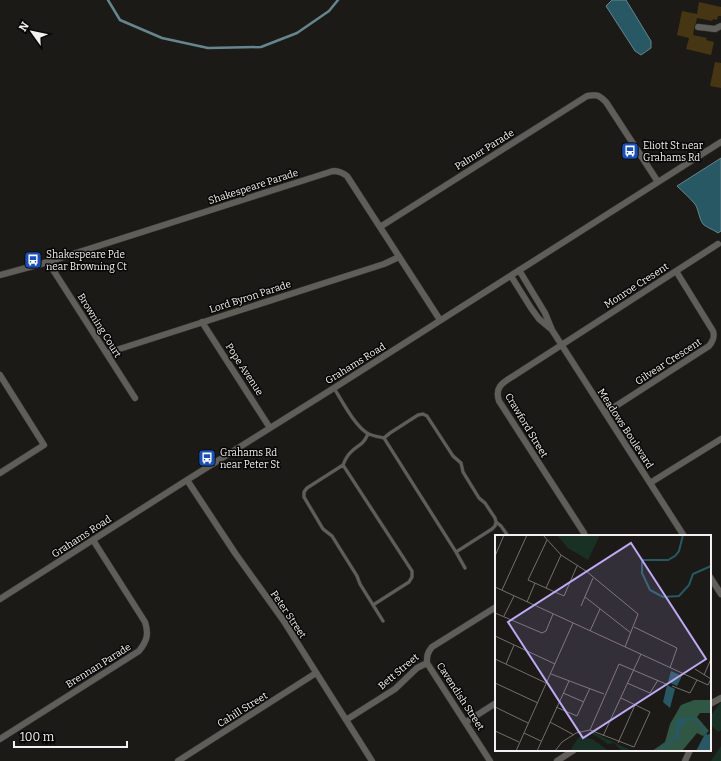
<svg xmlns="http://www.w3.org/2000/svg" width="721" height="761" font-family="Bitter,serif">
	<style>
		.green { fill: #193125 }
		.water { fill: #285864; stroke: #65868e }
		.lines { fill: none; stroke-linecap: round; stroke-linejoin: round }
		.stream { stroke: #65868e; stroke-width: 2.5 }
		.building { fill: #463613 }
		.lane-casing { stroke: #363533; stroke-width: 4 }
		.street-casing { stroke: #363533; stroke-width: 7 }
		.lane { stroke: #605e59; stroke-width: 3 }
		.street { stroke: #605e59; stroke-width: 6 }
		.labels { text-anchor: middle; stroke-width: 3; stroke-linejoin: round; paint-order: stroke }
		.poi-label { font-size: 10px; fill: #f3f1ef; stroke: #060605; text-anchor: start }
		.street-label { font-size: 10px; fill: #f3f1ef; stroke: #060605 }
		.inset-river { fill: none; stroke: #285864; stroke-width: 2 }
		.inset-road { fill: none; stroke: #72706d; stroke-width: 1 }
		.view { fill: #bea9f5; fill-opacity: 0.15; stroke: #bea9f5; stroke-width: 2 }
		.inset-edge { fill: none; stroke: #f3f1ef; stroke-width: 2 }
	</style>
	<rect width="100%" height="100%" fill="#1c1a17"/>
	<path class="green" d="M720,703H721V730L718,732L710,724V717Z
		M721,746V761H711Z"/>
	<path class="water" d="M612,0H626L651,41V48L641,55L635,51L606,6Z
		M721,158V231L718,233C714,230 708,228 704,225C699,220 699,210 695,204C690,198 683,192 677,186Z"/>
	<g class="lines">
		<path class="stream" d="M108,0L120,20L162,38L208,48L261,47L297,33L329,11L338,0"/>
	</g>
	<path class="building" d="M699,2L721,7V16H718L717,20L713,19L712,21L697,18L696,23L694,26V29L693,35L707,38L706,40L714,42L711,55L686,49L689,38L677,35L682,11L697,14Z
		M715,62L721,63V88L710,86Z"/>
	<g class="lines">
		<defs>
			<path id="lane" d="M334,388C342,401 356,428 369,434C373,436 380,437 384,438L390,433L418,415L423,414L427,416L453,456L461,463L463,472L479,498L485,503L495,518L496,522L495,526L492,529L456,552L384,438
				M368,434C362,447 358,444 350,453C347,456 345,460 343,465L412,571V577L409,582L373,605
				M343,465L307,488L304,492V497L323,529L332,536L357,576L360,584L383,621
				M496,522L501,526L508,536
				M456,552L465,568"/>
			<path id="street" d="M698,27L715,29L721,26
				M380,227L587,96C597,94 599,95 606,102L658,182
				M48,262L135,398
				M519,270L545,313L552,330L684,536
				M0,275L48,262L333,171C339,171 342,172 347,176L440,320
				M511,276L531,308L539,319L551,329
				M202,322L270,428
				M107,353L384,264L399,257
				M0,375L44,445L0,473
				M605,413L709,346C713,341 715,337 713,331L676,271
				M187,480L235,553L283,620L372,761
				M650,483L721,439
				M585,536L584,533L499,401C494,386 504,382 515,375L718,244
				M710,577L721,594
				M0,599L187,480L334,388L721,142
				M427,663L490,761
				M710,704L721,698
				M346,720L395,689L417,668L427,663C427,656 427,653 432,647L496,607
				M466,722L496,703
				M0,739L139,651C147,641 149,634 145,622L93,540
				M178,761L316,673
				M557,761L574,750
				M685,761L690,750"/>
		</defs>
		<use href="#lane" class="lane-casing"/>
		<use href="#street" class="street-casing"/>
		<use href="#lane" class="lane"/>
		<use href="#street" class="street"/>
	</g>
	<defs>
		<symbol id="bus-square" viewBox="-11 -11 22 22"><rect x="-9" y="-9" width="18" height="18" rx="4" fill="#1a4fb4" stroke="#060605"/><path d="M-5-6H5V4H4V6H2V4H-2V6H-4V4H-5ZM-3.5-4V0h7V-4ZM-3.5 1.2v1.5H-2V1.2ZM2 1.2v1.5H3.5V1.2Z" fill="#fff"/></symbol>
	</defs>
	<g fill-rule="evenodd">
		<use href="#bus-square" x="620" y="141" width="20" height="20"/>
		<use href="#bus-square" x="23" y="250" width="20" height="20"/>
		<use href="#bus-square" x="197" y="448" width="20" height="20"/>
	</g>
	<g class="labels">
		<g class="poi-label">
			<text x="643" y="149">Eliott St near<tspan x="643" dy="12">Grahams Rd</tspan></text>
			<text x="46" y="258">Shakespeare Pde<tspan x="46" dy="12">near Browning Ct</tspan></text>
			<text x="220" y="456">Grahams Rd<tspan x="220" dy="12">near Peter St</tspan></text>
		</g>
		<g class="street-label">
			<text transform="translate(484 149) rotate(-32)" y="4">Palmer Parade</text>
			<text transform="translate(253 186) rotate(-18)" y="4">Shakespeare Parade</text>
			<text transform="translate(636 285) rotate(-33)" y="4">Monroe Cresent</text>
			<text transform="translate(250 296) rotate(-18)" y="4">Lord Byron Parade</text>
			<text transform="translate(100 325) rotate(58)" y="4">Browning Court</text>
			<text transform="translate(668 361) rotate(-33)" y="4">Gilvear Crescent</text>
			<text transform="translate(355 363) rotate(-32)" y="4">Grahams Road</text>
			<text transform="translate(245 369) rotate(57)" y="4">Pope Avenue</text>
			<text transform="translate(527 425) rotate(59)" y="4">Crawford Street</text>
			<text transform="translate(626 428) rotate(57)" y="4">Meadows Boulevard</text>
			<text transform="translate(81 536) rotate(-33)" y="4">Grahams Road</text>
			<text transform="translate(289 614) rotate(56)" y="4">Peter Street</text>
			<text transform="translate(98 665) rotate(-32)" y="4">Brennan Parade</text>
			<text transform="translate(398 671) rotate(-40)" y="4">Bett Street</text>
			<text transform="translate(461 696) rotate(57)" y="4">Cavendish Street</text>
			<text transform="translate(242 709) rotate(-32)" y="4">Cahill Street</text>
		</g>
	</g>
	<g transform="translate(495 535)">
		<rect width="216" height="216" fill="#1c1a17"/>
		<path d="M105,0L93,25L73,13L62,0ZM93,197H98L137,216H127L119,208L113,209L98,199L93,200ZM87,201L97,204L114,216H75L83,203Z" fill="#193125"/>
		<path d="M199,165H216V178H205L202,182L214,196L208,201L202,198L187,216H157L170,207L175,189L186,170Z" fill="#305744"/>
		<path d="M176,136L187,141L182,151L173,147ZM172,150L180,154L175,173L168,167ZM185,181L192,185L188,192L184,191L183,199H187L181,206L180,188ZM211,197L212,200L216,198V216H201Z" fill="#285864"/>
		<path class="inset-river" d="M188,0L184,16L180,21L173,25H147V38L155,55L168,62L184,61L194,50L198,39L216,31M191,184L202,185L211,198M165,216L181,201"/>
		<path class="inset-road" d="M48,0L66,20L91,36L143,79L130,112M52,5L33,45L69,61L82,31M0,21L9,0M0,52L213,150L216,144L200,134M51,53L66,20M7,55L32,0M90,62L136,98M32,67L40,48M86,71L98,43M0,78L47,98L51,96L58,79M9,81L19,61M139,92L182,113L175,133M95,96L105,74M0,101L60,129M0,124L51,148M11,129L19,110M56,139L109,159M209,140L216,124M0,148L43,168M132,148L155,158L163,145M177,151L195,158L202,145M68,158L89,167M0,172L33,188M61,172L82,181L95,153M55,187L79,200M95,195L124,129L171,149M0,196L24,207M29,198L46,206M108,201L146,119M123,208L140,170M21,216L78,88M42,216L74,146M60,216L67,207L81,198L95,195L139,212L155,177L126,163"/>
		<path class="view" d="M136,8L211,124L88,203L13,87Z"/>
		<rect width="216" height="216" class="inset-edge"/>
	</g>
	<g transform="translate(32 32) rotate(303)" stroke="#060605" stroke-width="3" paint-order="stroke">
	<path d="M0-3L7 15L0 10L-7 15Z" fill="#f3f1ef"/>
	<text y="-6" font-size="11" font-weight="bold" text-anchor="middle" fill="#f3f1ef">N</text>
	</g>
	<path d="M14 741v6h113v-6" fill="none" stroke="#f3f1ef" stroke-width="2"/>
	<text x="20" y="741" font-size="12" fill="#f3f1ef" stroke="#060605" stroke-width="3" paint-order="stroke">100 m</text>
</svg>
